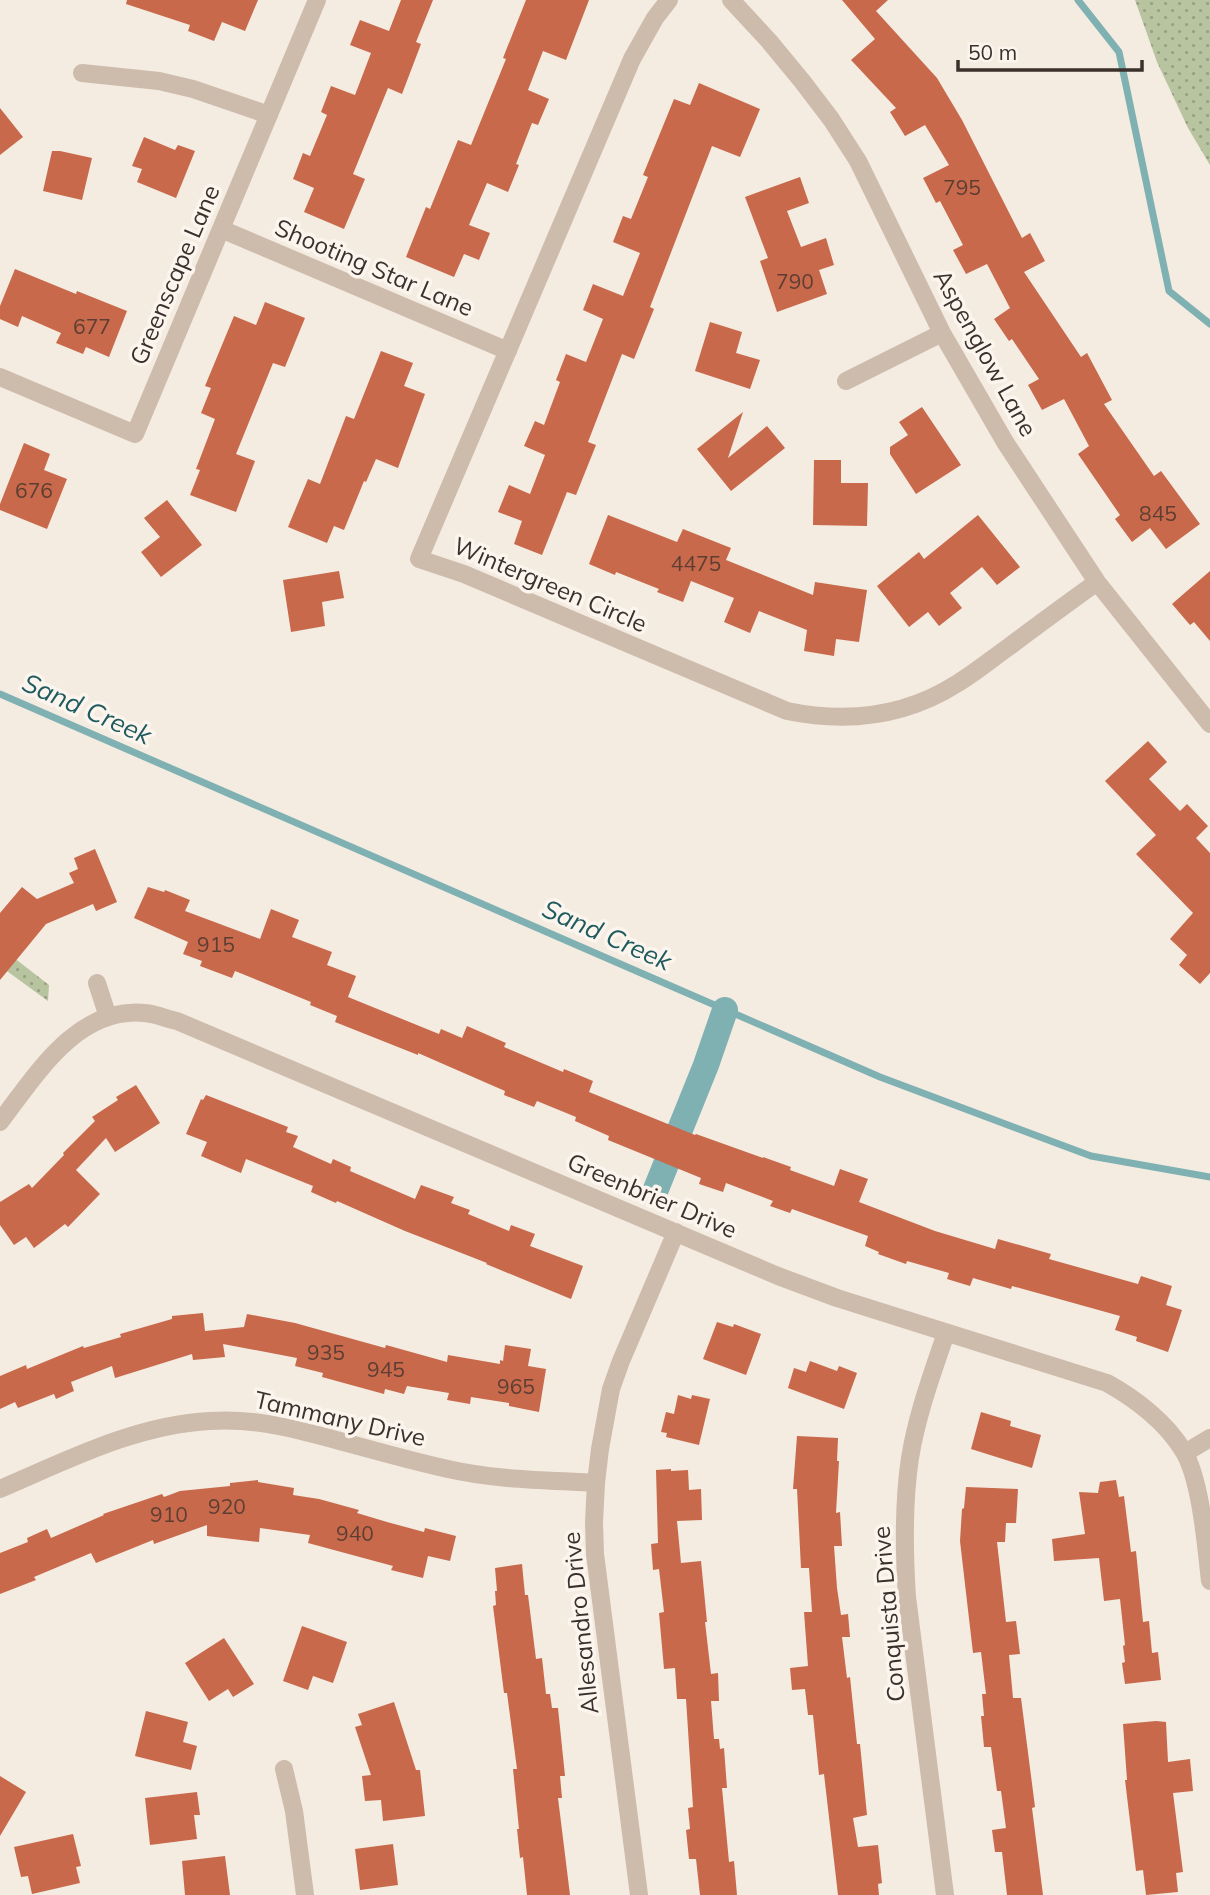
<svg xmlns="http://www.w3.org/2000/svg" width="1210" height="1895" font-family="Mulish,sans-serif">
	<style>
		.park { fill: url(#park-dots) }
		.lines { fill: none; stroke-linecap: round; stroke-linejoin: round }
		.stream { stroke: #7fb0b2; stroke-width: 7 }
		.canal { stroke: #7fb0b2; stroke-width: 26 }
		.building { fill: #c8694b }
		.street { stroke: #cdbbac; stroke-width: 18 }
		.labels { text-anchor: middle; stroke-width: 7; stroke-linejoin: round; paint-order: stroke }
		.number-label { font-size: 21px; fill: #5e3e33 }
		.street-label { font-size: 24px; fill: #3b302b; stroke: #fbf5ee }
		.water-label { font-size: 26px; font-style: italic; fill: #1f5a5e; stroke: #fbf5ee }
	</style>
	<defs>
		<pattern id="park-dots" width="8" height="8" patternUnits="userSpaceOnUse" patternTransform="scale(1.75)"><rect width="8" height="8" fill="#b8c4a0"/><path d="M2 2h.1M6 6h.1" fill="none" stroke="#97a083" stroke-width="1.8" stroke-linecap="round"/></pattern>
	</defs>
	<rect width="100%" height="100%" fill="#f4ebe1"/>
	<path class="park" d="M1135,0H1210V165L1188,128L1157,62Z
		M0,947L49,985L48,1001L0,966Z"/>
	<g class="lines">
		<path class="stream" d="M1078,0L1119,52L1169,291L1210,324
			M0,694L880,1077L1091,1156L1210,1177"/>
		<path class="canal" d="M654,1194L706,1065L725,1010"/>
	</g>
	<path class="building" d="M127,0H258L245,31L222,22L214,41L188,31L190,25L126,4Z
		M401,0H433L416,42L421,44L402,94L388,88L353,174L365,179L344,229L304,212L314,188L293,179L303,153L310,156L327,115L321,112L331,86L355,95L371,53L350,45L360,20L389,31Z
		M526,0H589L566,60L543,51L528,90L549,99L538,125L532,123L516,164L519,165L508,192L487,183L469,225L490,233L479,260L464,254L454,277L406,257L426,207L430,209L458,140L471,145L506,59L503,58Z
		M842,0H888L876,11L937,78L962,120L1022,238L1030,233L1045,261L1024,272L1081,357L1087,353L1112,400L1104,404L1154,476L1161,471L1200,524L1166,549L1150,528L1132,542L1115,519L1120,515L1078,454L1089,446L1064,399L1042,410L1028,385L1039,379L1012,339L1009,341L994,319L1010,308L987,264L966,274L953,250L963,245L940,201L936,203L923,178L949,165L925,125L905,136L890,112L896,108L851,60L875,39Z
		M699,83L760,109L740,157L712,146L650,307L654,309L634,359L622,354L588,442L596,445L576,495L567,492L542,555L514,544L522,521L498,512L509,485L530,494L545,455L524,446L535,421L544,425L560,382L556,380L566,354L586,362L603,319L583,310L593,284L623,296L640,253L613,242L623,216L631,219L648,177L643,175L674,99L690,105Z
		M0,108L23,137L0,155Z
		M144,137L175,150L178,145L195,151L176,198L137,182L142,169L132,166Z
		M52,151H60L92,158L82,200L43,191Z
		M800,177L809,203L787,211L801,247L826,238L834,265L819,270L827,294L777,312L760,261L768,258L745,197Z
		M15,269L76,294L77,291L127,311L109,357L86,347L83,354L56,343L61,333L22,316L18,327L0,319V306Z
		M265,302L305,318L285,367L273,363L236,454L255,461L236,512L190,495L200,470L196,469L215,419L201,413L211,388L205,386L234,316L256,325Z
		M710,322L742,332L736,353L760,360L750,389L695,371Z
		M381,351L413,363L404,386L425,394L398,468L376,459L366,482L364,481L344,530L334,526L327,543L288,527L308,479L320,484L346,416L354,419Z
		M922,407L961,465L916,494L890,454V447L908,435L899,422Z
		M743,412L728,458L767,426L785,448L731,491L697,449Z
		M24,443L50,454L44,470L67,479L47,529L0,510V504Z
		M814,460H841V483H868L867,526L813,525Z
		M167,500L202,545L161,577L141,552L160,537L144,518Z
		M608,515L677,542L683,529L731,548L726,560L813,595L815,582L867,590L859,642L836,639L834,656L804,651L807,630L759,611L750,633L724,622L734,598L691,581L683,602L657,592L659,589L616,572L615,575L589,564Z
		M978,515L1020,567L997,585L982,567L950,593L962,608L939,626L928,612L909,627L877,586L919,552L924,559Z
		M339,571L344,598L322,602L325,626L291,632L283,580Z
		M1210,571V641L1194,622L1190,625L1172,604Z
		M1148,741L1167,762L1149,779L1180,811L1187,804L1208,826L1196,838L1210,853V973L1200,984L1179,965L1187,955L1170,939L1193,913L1136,854L1156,835L1105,781Z
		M95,849L117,902L96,911L93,904L46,924L0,980V913L22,887L37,899L74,883L69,873L78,869L74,858Z
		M148,887L164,892L165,890L190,900L185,911L260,939L271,909L299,920L292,937L332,952L327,965L356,976L348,997L439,1034L441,1029L462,1038L467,1026L506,1043L504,1047L563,1072L564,1069L593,1081L589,1092L695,1135L696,1134L763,1158V1157L791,1167L790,1170L834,1186L840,1169L868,1179L859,1202L935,1231L995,1249L998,1239L1051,1254L1049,1259L1138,1284L1141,1276L1172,1286L1166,1305L1182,1310L1168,1352L1136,1341L1137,1337L1115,1330L1120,1316L1012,1286L1011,1289L973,1278L970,1286L947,1279L949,1273L907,1261L906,1264L878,1254L879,1252L865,1246L868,1236L792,1209L790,1213L770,1206L773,1201L726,1183L723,1192L699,1184L701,1178L608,1140L609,1136L575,1121L576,1117L537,1101L534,1107L504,1095L505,1091L418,1053V1055L335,1022L337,1016L310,1005L311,1002L235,971L232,978L200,966L202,961L183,954L188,942L134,918Z
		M136,1085L160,1123L115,1152L106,1138L76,1170L100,1194L68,1227L65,1224L34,1248L26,1237L14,1245L0,1225V1202L29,1184L32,1188L64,1155L63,1153L95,1121L92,1117L118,1100L116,1097Z
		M206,1095L288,1127L286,1132L298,1136L293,1147L331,1164L333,1159L351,1167L350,1171L415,1199L421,1185L454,1197L451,1203L470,1210L468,1214L509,1231L511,1225L535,1234L530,1246L583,1266L571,1299L486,1264L487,1263L405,1231L337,1201L336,1203L311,1192L313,1186L246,1159L241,1173L201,1156L207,1142L186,1134L201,1099L203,1100Z
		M203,1313L205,1331L244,1327L247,1314L295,1323L385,1348L386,1345L447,1362L448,1355L500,1364V1360L503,1361L505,1345L531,1349L528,1366L546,1369L539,1412L509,1406V1403L471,1397L470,1404L447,1400L449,1393L407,1386L404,1394L385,1389L384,1394L322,1377L323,1373L295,1366L297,1358L223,1344L225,1357L193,1360L192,1354L115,1378L112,1366L71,1382L74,1391L56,1399L54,1394L18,1408L15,1402L0,1409V1376L26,1365L27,1369L83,1346L84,1348L121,1337L120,1334L172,1319V1316Z
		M717,1322L733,1327L734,1324L761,1334L746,1375L703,1359Z
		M810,1361L837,1371L839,1366L857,1373L844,1409L788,1388L794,1368L806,1372Z
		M678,1395L691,1399L692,1395L710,1399L699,1445L666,1437L667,1433L661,1432L666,1412L674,1414Z
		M981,1412L1011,1421L1010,1426L1041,1435L1032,1468L971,1449Z
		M797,1436L838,1438L837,1461H839L836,1513L840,1512L842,1546H834L837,1588L841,1615L848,1614L850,1637H842L847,1678L850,1677L857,1744H860L867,1815L853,1818L858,1847L878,1845L882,1883L878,1884L879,1895H838L824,1774L819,1775L813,1715H808L805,1689L792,1690L790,1668L808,1666L804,1612H812L809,1568H801L797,1489H793Z
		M671,1469V1471L688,1470L689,1490L701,1489L702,1520L677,1521L681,1563L701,1561L707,1622H705L711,1674L718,1673L719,1701H711L714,1739H719L720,1749L724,1748L727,1788H722L729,1862L734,1861L737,1895H700L696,1859H689L686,1830L690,1829L688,1808L693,1807L686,1699H677L675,1668L664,1669L659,1613L664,1612L659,1569L653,1570L651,1544L658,1543L656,1470Z
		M258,1480V1482L294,1488L293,1495L319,1499L359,1510L357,1513L387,1522L424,1532L425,1528L456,1536L450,1561L428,1556L423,1578L391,1570L393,1566L308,1543L310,1535L260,1528L259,1542L207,1536V1525L154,1544L153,1540L96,1563L91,1553L34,1577L36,1580L0,1594V1553L28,1542L27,1538L47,1529L51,1538L104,1515L103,1514L162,1494L164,1497L180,1491L230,1486V1483Z
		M1116,1480L1119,1497L1124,1496L1131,1552L1136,1551L1143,1622L1149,1621L1152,1653L1158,1652L1161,1680L1125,1684L1122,1663L1125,1662L1123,1646L1125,1645L1120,1599L1104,1601L1099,1558L1054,1561L1052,1539L1085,1534L1079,1492L1098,1493L1100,1482Z
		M966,1487L1018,1489L1016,1523H1006L1005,1542H997L1006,1622L1016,1621L1020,1654L1009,1655L1013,1698H1021L1035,1807L1032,1808L1043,1895H1007L1002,1852H995L992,1830L1006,1828L1001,1791H997L991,1747H984L981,1716H984L982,1694H986L981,1652L973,1653L960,1541L962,1509L964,1508Z
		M522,1564L525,1595H528L536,1659L542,1658L546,1694H550L552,1708H558L565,1776H560L562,1798H558L570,1895H527L523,1857L520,1858L517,1829H519L513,1769H517L507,1693H504L493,1606L496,1605L495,1591H497L495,1568Z
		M302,1626L347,1642L333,1683L313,1676L308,1690L283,1681Z
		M224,1638L254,1684L233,1697L228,1689L209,1701L185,1663Z
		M394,1702L416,1770H420L425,1816L383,1821L381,1800L365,1801L362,1776L371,1775L355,1727L362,1725L358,1714Z
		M146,1711L188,1722L183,1742L197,1746L191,1770L135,1756Z
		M1156,1721L1166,1722L1168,1762L1190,1759L1193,1791L1173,1793L1183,1872L1176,1873L1178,1892L1146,1895L1143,1870L1136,1871L1125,1780H1127L1123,1724Z
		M0,1776L26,1792L0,1836Z
		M197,1792L200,1815H194L197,1839L150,1845L145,1798Z
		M73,1834L81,1866L76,1867L80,1883L32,1894L28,1876L21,1877L14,1847Z
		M393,1844L398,1885L360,1890L355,1849Z
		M225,1856L230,1895H185L182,1861Z"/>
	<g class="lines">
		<path class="street" d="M669,0L655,18L632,59L419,559L464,574L787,711C846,723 905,717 958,683C976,672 993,658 1010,646C1039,624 1068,603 1097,582
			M731,0L769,41L802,81L831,119L858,161L942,333L1005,442L1097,582L1210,724
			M82,73L159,81L193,89L269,115
			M221,229L508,351
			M0,377L135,434L317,0
			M846,381L942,333
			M97,983L108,1017
			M0,1122C36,1075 77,1006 145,1013C156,1014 167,1019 177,1021L778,1276L837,1298L1107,1383C1136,1399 1167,1423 1184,1452C1201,1481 1206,1546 1210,1581
			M1185,1453L1210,1438
			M0,1489C68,1460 135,1425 210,1421C250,1418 287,1427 325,1437C366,1448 407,1460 448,1469C496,1480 547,1480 596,1483
			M284,1769L294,1811L305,1895
			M639,1895L595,1554L594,1522L596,1483L600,1449L611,1389L621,1361L676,1232
			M945,1895L907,1597C904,1551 903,1504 910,1458C917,1415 932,1374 946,1333"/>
	</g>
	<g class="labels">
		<g class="number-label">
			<text x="962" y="195">795</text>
			<text x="795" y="289">790</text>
			<text x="92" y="334">677</text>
			<text x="34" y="498">676</text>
			<text x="1158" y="521">845</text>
			<text x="696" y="571">4475</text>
			<text x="216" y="952">915</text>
			<text x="326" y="1360">935</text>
			<text x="386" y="1377">945</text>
			<text x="516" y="1394">965</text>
			<text x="227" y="1514">920</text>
			<text x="169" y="1522">910</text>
			<text x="355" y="1541">940</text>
		</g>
		<g class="street-label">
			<text transform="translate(374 268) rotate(23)" y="8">Shooting Star Lane</text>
			<text transform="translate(175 275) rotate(-67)" y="8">Greenscape Lane</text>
			<text transform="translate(985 353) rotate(61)" y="8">Aspenglow Lane</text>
			<text transform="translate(550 585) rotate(23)" y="8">Wintergreen Circle</text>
			<text transform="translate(652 1196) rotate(23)" y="8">Greenbrier Drive</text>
			<text transform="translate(340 1419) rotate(13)" y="8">Tammany Drive</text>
			<text transform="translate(889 1614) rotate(-95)" y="8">Conquista Drive</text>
			<text transform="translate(581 1623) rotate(-96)" y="8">Allesandro Drive</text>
		</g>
		<g class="water-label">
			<text transform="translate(87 709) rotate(24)" y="9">Sand Creek</text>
			<text transform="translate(607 935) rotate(24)" y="9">Sand Creek</text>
		</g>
	</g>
	<path d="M958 60v10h184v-10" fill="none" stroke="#3b302b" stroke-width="3.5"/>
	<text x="968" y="60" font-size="21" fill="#3b302b" stroke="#fbf5ee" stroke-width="5" paint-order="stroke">50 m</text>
</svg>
